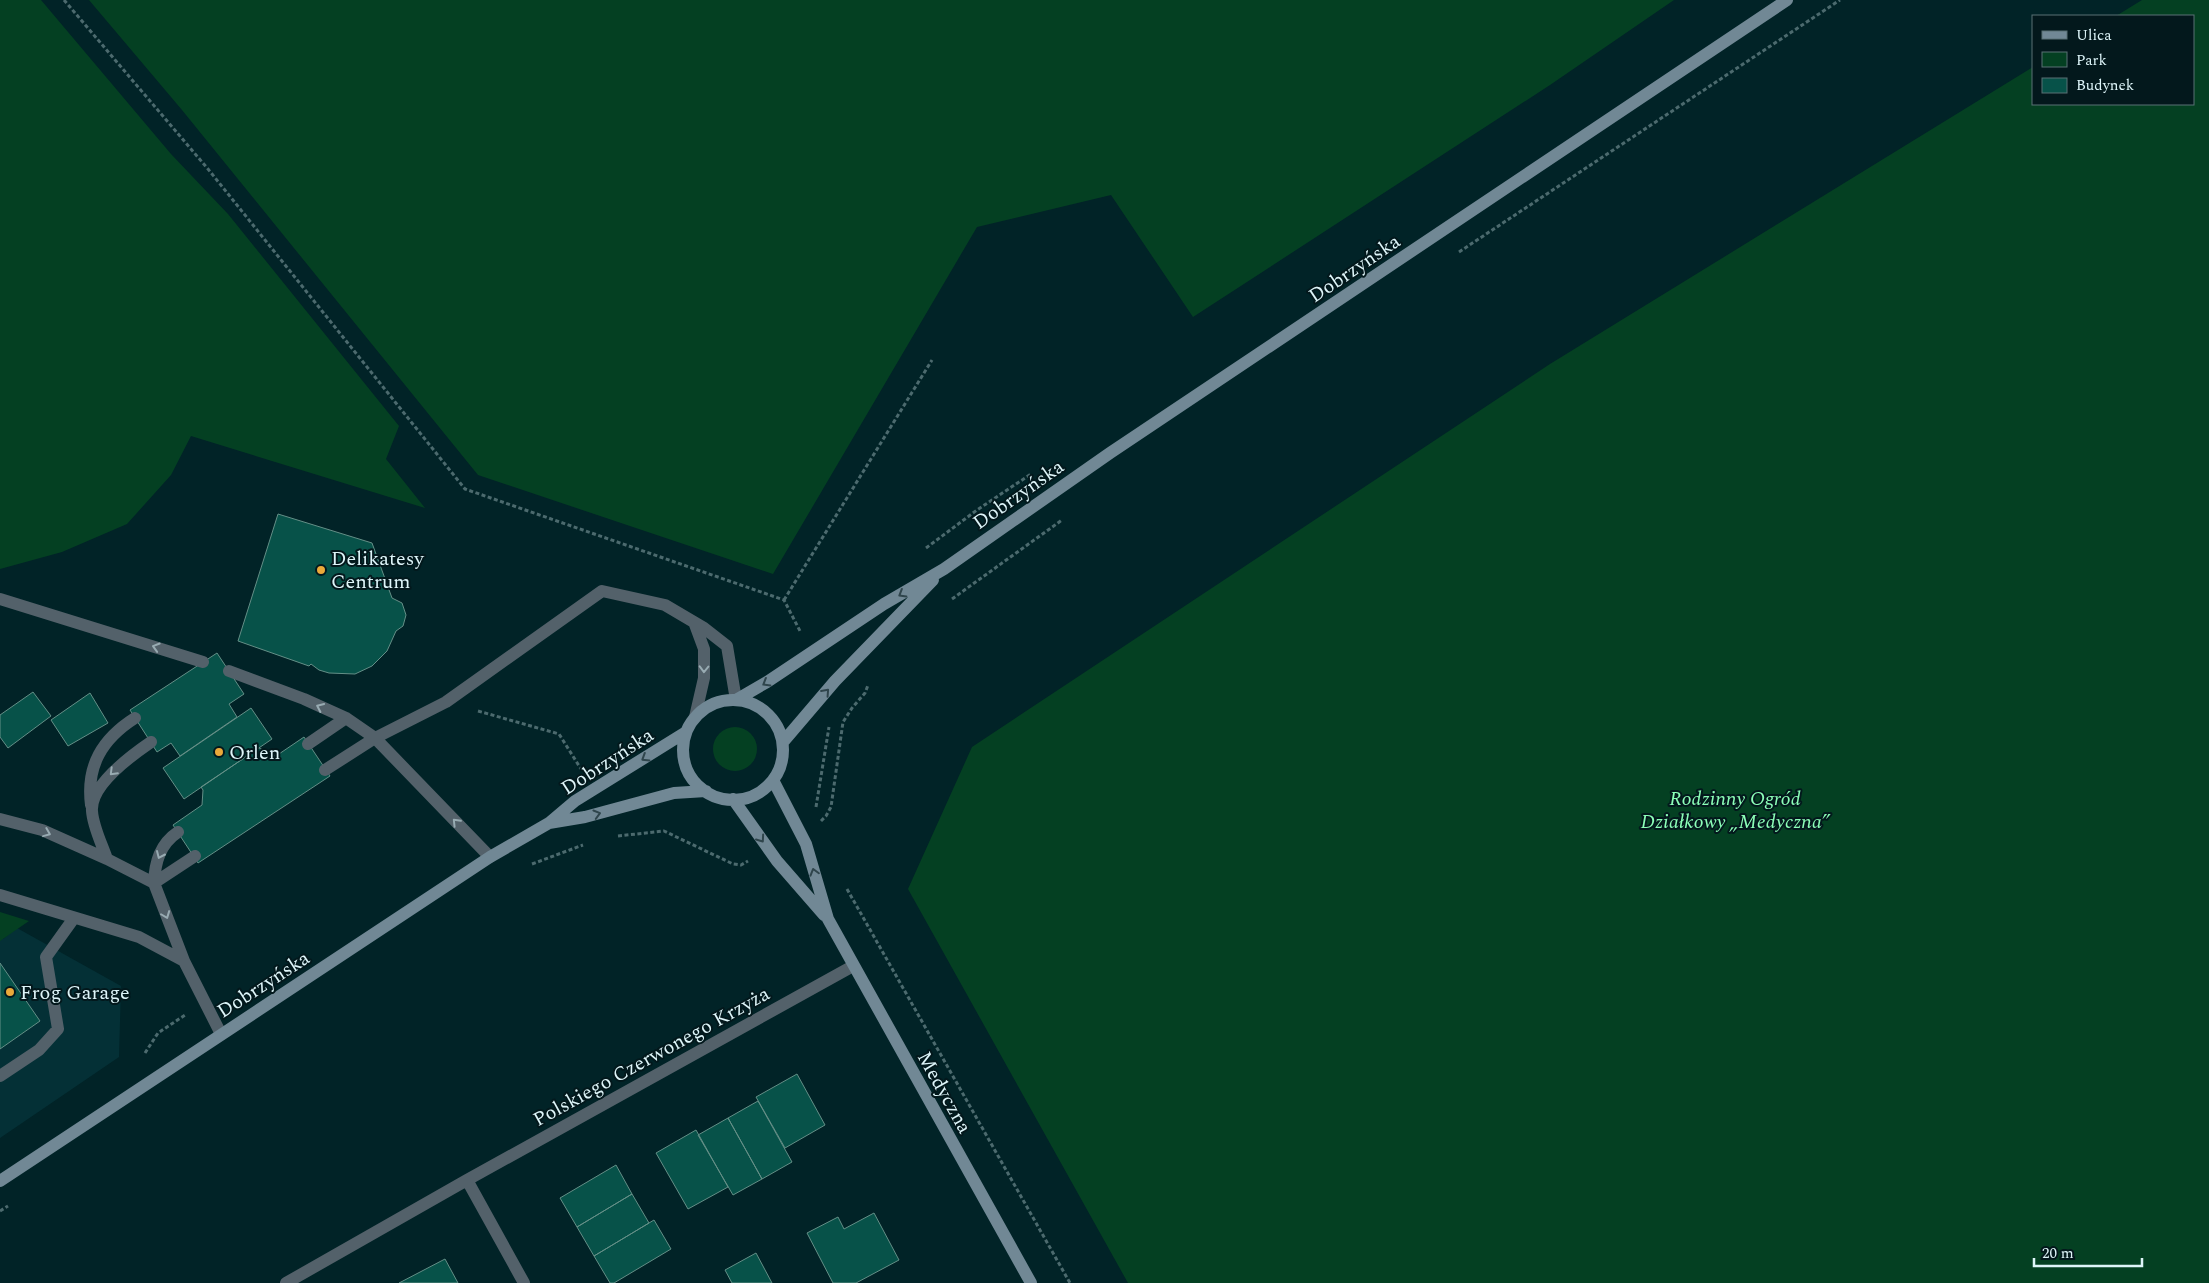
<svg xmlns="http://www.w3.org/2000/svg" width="2209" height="1283" font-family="Spectral,serif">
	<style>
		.built { fill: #043036 }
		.green { fill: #044022 }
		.building { fill: #075249; stroke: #648f87 }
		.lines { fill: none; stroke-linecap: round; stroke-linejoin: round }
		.path { stroke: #4c6a6e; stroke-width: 3; stroke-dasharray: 4 2.5; stroke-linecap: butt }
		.lane { stroke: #53616a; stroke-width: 12 }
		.street { stroke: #53616a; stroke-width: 12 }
		.secondary { stroke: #718895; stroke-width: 12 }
		.oneway { stroke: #2f454c }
		.oneway2 { stroke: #98abb2 }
		.poi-dot { fill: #eba93a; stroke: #03181c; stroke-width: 2 }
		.labels { text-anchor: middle; stroke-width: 4; stroke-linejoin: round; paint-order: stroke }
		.street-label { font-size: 20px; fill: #def5f9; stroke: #03181c }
		.poi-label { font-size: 20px; fill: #def5f9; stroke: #03181c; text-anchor: start }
		.park-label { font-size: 20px; font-style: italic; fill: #8cffb8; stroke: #03181c }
	</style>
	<rect width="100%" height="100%" fill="#012327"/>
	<path class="built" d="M17,928L121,986L119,1057L0,1138V938L3,939Z"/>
	<path class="green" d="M0,0H41L171,154L228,214L399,426L386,459L425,508L191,436L171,475L127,524L62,552L0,569Z
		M89,0H1674L1550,85L1193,317L1111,195L977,227L773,574L478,475L182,110Z
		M2142,0H2209V1283H1128L908,889L972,747L1550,364L2033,67V104H2193V16H2116Z
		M713 749a22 22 0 1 1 44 0a22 22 0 1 1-44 0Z
		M0,912L29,921L0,941Z"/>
	<path class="building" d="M278,514L372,543L392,598L402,603L406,615L403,626L396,631L387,651L372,666L355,674L329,673L319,670L311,664L309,666L238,641Z
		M217,653L244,694L229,704L237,717L180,756L171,743L157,752L130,710Z
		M33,692L51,716L8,748L0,737V715Z
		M90,693L108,723L68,746L51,720Z
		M251,708L272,739L184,799L163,768Z
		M304,737L330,776L198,863L173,825L202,805L203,790L201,787L259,748L276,756Z
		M0,963L40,1021L0,1049Z
		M797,1074L825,1125L785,1148L756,1097Z
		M758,1101L792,1162L762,1179L728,1118Z
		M728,1118L762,1179L733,1195L698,1135Z
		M696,1130L728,1187L688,1209L656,1153Z
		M616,1165L632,1194L577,1227L560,1198Z
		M632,1194L649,1223L594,1256L577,1227Z
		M874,1213L899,1260L856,1283H833L807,1233L838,1217L844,1229Z
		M654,1220L671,1249L614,1283H610L594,1256Z
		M756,1253L772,1283H732L725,1270Z
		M445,1259L458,1283H399Z"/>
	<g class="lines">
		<path class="path" d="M64,0L208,169L465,489L784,600L800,631
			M1459,252L1840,0
			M926,548L977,510L1031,474
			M952,599L1062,520
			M784,600L932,360
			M478,711L559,734L581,769
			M816,807L829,727
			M821,821L826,816L831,807L843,722L852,708L865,693L868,685
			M618,836L664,831L733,864L741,865L748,861
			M532,864L583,845
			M847,889L1070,1283
			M145,1053L158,1033L185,1015
			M0,1211L8,1206"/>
		<path class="lane" d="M0,599L203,662
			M694,622L704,649V678L695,717
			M229,671L304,699L346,718L375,738L490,857
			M308,744L346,718
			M325,770L375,738L446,702L602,591L665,605L704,628L727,646L736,700
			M91,805C86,766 102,739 135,718
			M0,819L42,830L107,859L154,883C155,862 160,844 178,832
			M107,859C102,844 93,827 92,811C90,785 132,755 151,742
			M0,895L139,937L184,961L221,1034
			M184,961L154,883L195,856
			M0,1076L39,1050L58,1029L46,957L74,918"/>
		<path class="street" d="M467,1180L524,1283
			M286,1283L467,1180L853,966"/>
		<path class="secondary" d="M736,700L767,682L884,604L944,569L1110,453L1787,0
			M683 750a50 50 0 1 1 100 0a50 50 0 1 1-100 0Z
			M783,742L835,681L933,580
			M773,780L806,844L828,919L1031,1283
			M733,799L777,861L824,915
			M549,823L585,817L674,793L706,791
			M0,1181L490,857L549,823L575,801L686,732"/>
	</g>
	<defs><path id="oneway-chevron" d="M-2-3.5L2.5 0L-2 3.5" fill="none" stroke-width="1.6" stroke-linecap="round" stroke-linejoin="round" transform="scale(1.25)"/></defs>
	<g class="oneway">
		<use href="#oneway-chevron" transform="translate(902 594) rotate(149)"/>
		<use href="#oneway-chevron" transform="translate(766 683) rotate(149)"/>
		<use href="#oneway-chevron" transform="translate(826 692) rotate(-48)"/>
		<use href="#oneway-chevron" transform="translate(645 758) rotate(148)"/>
		<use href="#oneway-chevron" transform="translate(597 814) rotate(-16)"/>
		<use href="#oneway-chevron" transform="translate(761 839) rotate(55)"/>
		<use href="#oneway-chevron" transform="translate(814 872) rotate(-106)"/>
	</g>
	<g class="oneway2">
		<use href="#oneway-chevron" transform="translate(156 647) rotate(-163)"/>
		<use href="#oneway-chevron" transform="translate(704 669) rotate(91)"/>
		<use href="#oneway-chevron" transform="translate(320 707) rotate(-155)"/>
		<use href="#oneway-chevron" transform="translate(113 772) rotate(135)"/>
		<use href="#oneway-chevron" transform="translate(456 822) rotate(-134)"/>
		<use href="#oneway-chevron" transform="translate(47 833) rotate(22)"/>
		<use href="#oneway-chevron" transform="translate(160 855) rotate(114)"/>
		<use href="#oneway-chevron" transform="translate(166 915) rotate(69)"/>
	</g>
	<g class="poi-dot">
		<circle cx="321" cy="570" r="5"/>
		<circle cx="219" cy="752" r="5"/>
		<circle cx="10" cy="992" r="5"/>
	</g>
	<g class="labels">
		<g class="street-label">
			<text transform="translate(1354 268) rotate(-34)" y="7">Dobrzyńska</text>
			<text transform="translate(1018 494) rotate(-35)" y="7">Dobrzyńska</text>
			<text transform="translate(607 761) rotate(-33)" y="7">Dobrzyńska</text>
			<text transform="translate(263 984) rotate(-33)" y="7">Dobrzyńska</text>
			<text transform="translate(651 1056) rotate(-29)" y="7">Polskiego Czerwonego Krzyża</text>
			<text transform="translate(945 1092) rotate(61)" y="7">Medyczna</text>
		</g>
		<g class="poi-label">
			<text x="331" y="565">Delikatesy<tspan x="331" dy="23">Centrum</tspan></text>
			<text x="229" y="759">Orlen</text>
			<text x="20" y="999">Frog Garage</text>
		</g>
		<g class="park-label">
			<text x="1735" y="805">Rodzinny Ogród<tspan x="1735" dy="23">Działkowy „Medyczna”</tspan></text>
		</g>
	</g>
	<rect x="2032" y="15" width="162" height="90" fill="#03181c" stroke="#5b7074"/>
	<rect x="2042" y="31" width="25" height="8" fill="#718895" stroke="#5b7074"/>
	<text x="2076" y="40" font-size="15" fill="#def5f9">Ulica</text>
	<rect x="2042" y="52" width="25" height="15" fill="#044022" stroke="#5b7074"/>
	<text x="2076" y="65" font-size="15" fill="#def5f9">Park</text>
	<rect x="2042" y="78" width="25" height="15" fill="#075249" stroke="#5b7074"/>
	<text x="2076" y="90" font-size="15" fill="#def5f9">Budynek</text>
	<path d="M2034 1258v8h108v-8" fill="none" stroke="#def5f9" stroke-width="2.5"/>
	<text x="2042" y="1258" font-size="15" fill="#def5f9" stroke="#03181c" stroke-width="4" paint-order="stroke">20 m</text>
</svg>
